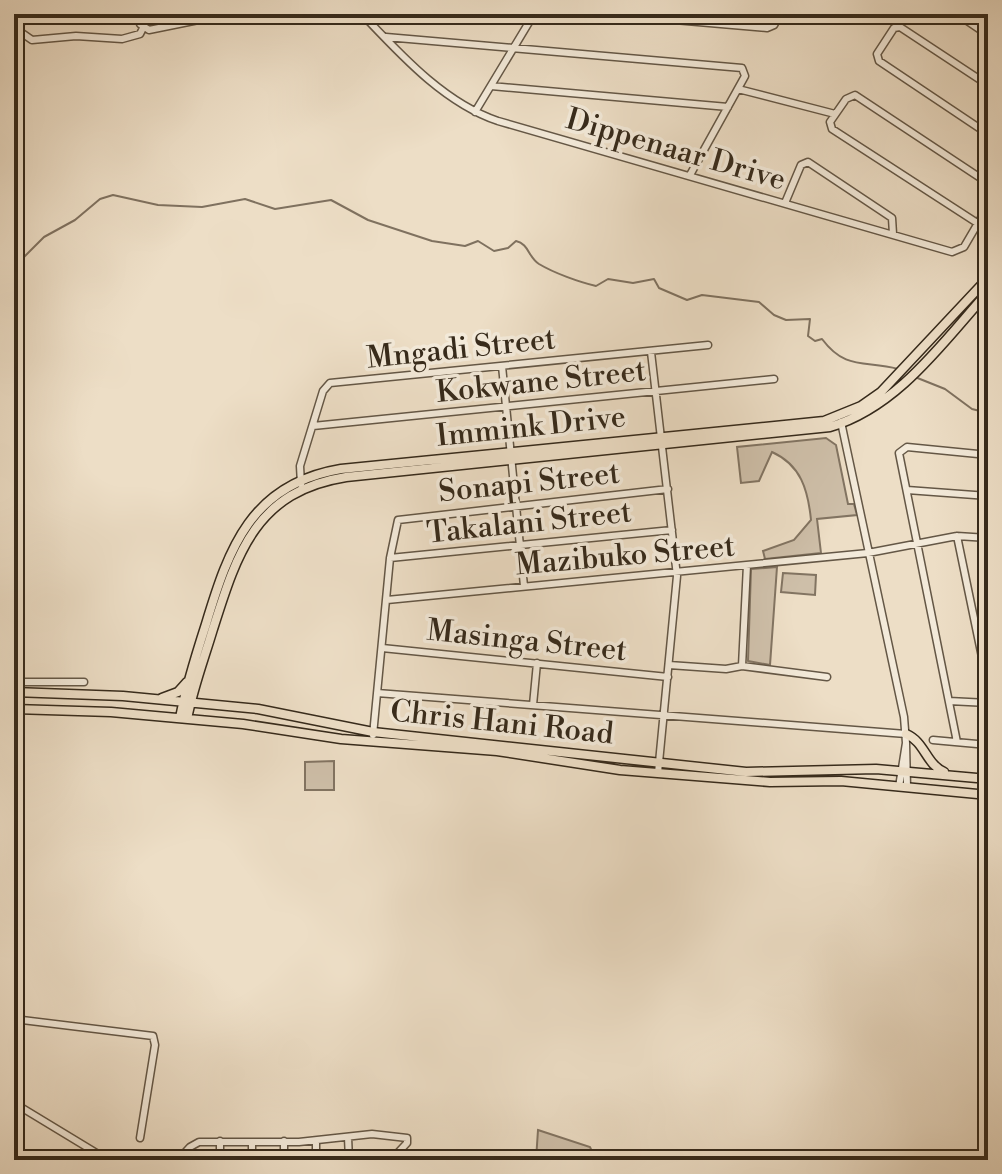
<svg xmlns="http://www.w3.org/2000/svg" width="1002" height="1174" font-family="'Libre Bodoni',serif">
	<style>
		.green { fill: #cebfa9; stroke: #827462; stroke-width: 2 }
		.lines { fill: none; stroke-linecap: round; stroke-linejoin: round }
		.stream { stroke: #7f715f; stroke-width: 2 }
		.minor-casing { stroke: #645746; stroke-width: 9 }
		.major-casing { stroke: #362a1b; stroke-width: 11 }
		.minor { stroke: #f3eada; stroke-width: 6 }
		.major { stroke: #eddec6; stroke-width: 8 }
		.labels { text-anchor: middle; stroke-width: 7; stroke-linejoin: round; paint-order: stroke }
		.street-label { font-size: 30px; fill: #362a1b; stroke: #f3eada }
	</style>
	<rect width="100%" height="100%" fill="#eddec6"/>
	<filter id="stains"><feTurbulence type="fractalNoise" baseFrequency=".0025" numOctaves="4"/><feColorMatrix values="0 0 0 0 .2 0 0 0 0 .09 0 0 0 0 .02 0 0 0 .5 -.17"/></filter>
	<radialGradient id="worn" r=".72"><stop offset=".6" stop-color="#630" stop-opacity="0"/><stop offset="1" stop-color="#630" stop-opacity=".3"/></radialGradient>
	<path class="green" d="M826,438L836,445L848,504H854L857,515L817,519L821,553L765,559L763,551L794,540L811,520C808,490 801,465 772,452L759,481L741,483L737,447Z
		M777,567L770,665L748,661L751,569Z
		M783,573L816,575L815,595L781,592Z
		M334,761V790H305V762Z
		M538,1130L590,1147L596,1160H536Z"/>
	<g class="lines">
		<path class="stream" d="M14,267L44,237L75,220L100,199L113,195L158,205L202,207L245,199L275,209L331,200L368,220L432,241L465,246L478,241L494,251L508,248L516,241C529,244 528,257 539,264C554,273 579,282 596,286L608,279L633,283L654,279L659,288L687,300L702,295L759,302L774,315L786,320L810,319L808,336L815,341L822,339C846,371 865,360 898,369
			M915,377L945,389L972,409L988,413"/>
		<defs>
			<path id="minor" d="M141,14L140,24L149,30L228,14
				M362,14C400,54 444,103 498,121L952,252L964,247L988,206
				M605,14L767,28L774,25L780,14
				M957,14L988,35
				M19,31L32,40L76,36L122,39L140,34L143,28
				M386,37L742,68L745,76L690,175
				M14,46L24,14
				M988,85L900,27L894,28L877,54L879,61L988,134
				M491,86L728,107
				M738,89L835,114
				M475,112L534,14
				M988,183L855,95L846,99L830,122L832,129L988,230
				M785,203L801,165L808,162L892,218L893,234
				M651,352L677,576L658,773
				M502,366L524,586
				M841,422L904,717L906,743L899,787
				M313,426L774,379
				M301,484L300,466L323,391L330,383L708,345
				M907,490L988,496
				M957,536L988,686
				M390,558L672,530
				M387,600L868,553L957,536L988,538
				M382,648L668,677
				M669,665L726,669L742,666L827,677
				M742,666L747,565
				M14,682H84
				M377,693L906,734
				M949,701L988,703
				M533,705L537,663
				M373,735L390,558L398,520L668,489
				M933,740L988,745
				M957,742L899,453L907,447L988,455
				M906,743L907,787
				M14,1019L153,1036L155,1045L140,1138
				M14,1103L108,1160
				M348,1137L349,1160
				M284,1141V1160
				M316,1141V1160
				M148,1160H174
				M178,1160L190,1147L199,1142H299L372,1134L407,1138V1143L391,1160
				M220,1160V1141
				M252,1160V1142"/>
			<path id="major" d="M14,692L123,696L258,709L373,732L746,772L876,769L988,779
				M162,698L178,692L187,682
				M14,709L111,712L243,724L341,739L497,751L620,770L770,782L841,781L988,795
				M180,718C186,686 196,655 206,624C229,548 251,484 341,469L824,421L861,406L881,392L988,278
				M187,719C193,688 204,659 213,629C237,553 256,491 346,477L830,427C898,407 943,342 988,292
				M906,734C925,742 926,764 944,772"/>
		</defs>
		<use href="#minor" class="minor-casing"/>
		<use href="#major" class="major-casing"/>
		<use href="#minor" class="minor"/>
		<use href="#major" class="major"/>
	</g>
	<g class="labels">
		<g class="street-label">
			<text transform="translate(676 149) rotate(16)" y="10">Dippenaar Drive</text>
			<text transform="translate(461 348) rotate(-6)" y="10">Mngadi Street</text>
			<text transform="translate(541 381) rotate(-6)" y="10">Kokwane Street</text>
			<text transform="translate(531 426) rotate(-6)" y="10">Immink Drive</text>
			<text transform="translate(529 482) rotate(-6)" y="10">Sonapi Street</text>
			<text transform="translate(529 522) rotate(-6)" y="10">Takalani Street</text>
			<text transform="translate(625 555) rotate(-5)" y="10">Mazibuko Street</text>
			<text transform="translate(527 640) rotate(6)" y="10">Masinga Street</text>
			<text transform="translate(502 722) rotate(6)" y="10">Chris Hani Road</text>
		</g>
	</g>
	<rect width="1002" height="1174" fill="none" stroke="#eddec6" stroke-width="48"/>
	<rect x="16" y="16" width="970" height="1142" fill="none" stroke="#362a1b" stroke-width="4"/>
	<rect x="24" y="24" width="954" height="1126" fill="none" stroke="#362a1b" stroke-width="2"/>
	<rect width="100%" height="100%" filter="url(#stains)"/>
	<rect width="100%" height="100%" fill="url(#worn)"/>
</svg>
